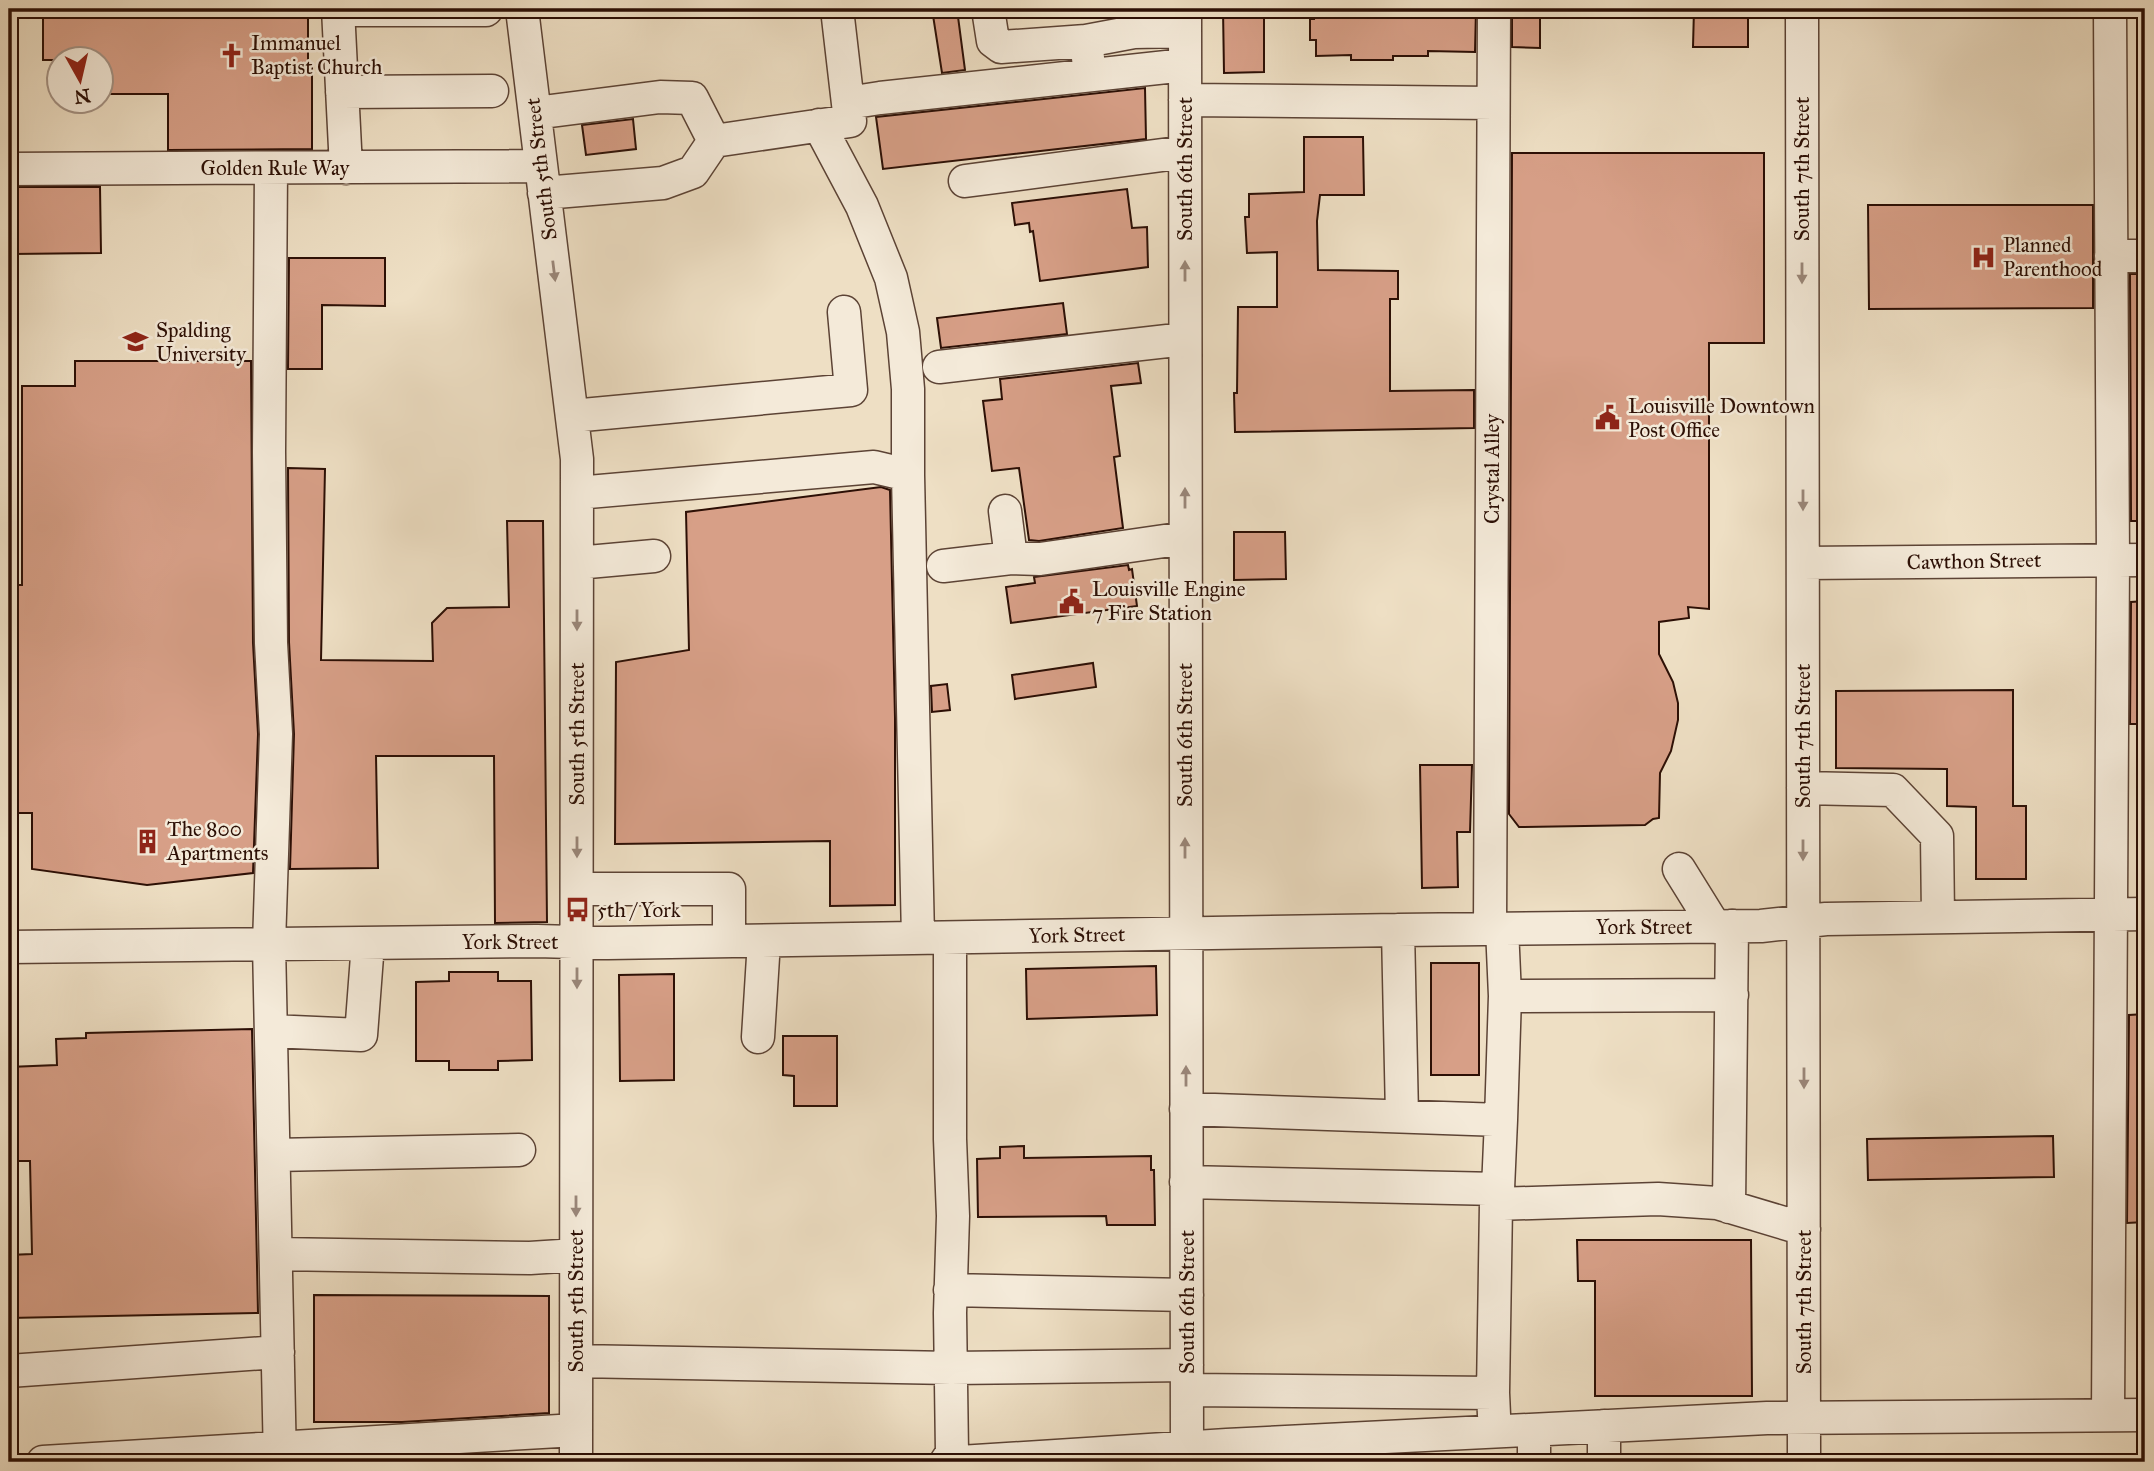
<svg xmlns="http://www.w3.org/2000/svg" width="2154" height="1471" font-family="'IM FELL Great Primer',serif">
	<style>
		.building { fill: #d79f87; stroke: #2c0f05; stroke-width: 2 }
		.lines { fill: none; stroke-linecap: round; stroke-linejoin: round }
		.minor-casing { stroke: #5c4335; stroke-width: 35 }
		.minor { stroke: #f4ead9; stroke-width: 32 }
		.oneway { fill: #9a877a }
		.labels { text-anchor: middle; stroke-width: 5; stroke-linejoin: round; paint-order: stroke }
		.poi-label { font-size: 21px; fill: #2c0f05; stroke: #f4ead9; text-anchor: start }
		.street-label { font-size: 21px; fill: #2c0f05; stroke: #f4ead9 }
	</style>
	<rect width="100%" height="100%" fill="#eedfc4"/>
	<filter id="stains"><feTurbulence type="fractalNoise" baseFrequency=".00286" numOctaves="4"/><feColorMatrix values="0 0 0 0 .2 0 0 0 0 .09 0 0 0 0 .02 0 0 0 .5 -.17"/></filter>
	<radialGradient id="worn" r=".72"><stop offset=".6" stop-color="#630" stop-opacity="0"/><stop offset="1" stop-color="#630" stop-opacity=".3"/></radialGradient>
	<path class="building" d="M43,9H308V68L312,67V149L168,150V94H102V60H43Z
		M932,9H957L965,70L942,73Z
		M1223,9L1264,10V72L1224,73Z
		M1314,9H1476L1475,52L1428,51V56H1393V60H1351V55L1316,56V40H1310V19H1314Z
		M1512,9H1540V48L1512,47Z
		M1694,9H1748V47H1693Z
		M1145,88L1146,139L883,169L876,117Z
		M633,119L636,149L586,155L582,125Z
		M1304,137H1363L1364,195H1320L1317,221L1318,270L1398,271V299H1390V391L1474,390V428L1235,432L1234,393H1237L1238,307H1277V252L1247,253L1245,217H1249V194L1304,192Z
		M1512,153H1764V343H1709V609L1688,607L1689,618L1659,622V654L1673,682L1678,703V720L1671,751L1660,773L1659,818L1653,819L1645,825L1519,827L1509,814Z
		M12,187H100L101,253L12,254Z
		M1127,189L1132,228L1147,227L1148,267L1040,281L1033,231L1030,232L1029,223L1015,225L1012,203Z
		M1868,205H2093V308L1869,309Z
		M289,258H385V306L322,305V369H288Z
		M2130,274H2145V521H2131Z
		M1063,303L1067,334L941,348L937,318Z
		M75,361H251L253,643L258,734L253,873L147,885L32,869V813H14L10,697V585H22V386H75Z
		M1138,363L1141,383L1111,386L1120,456L1114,457L1123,528L1039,541L1029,540L1019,468L992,471L983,401L1002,399L1000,379Z
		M288,468L325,469L321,660L433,661L432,623L447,608L509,607L507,521H543L547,922L495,923L494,756H376L378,868L290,869L294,734L289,642Z
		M881,487L890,490L895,718V905L830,906V841L615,844L616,662L689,650L686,512Z
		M1234,532H1285L1286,579L1234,580Z
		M1128,565L1129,570L1132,569L1137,606L1011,623L1006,587L1035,583L1034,577Z
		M2145,601V724H2130L2131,602Z
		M1093,663L1096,687L1015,699L1012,675Z
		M947,684L950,710L932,712L931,686Z
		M2013,690V806H2026V879H1976V807L1947,806V769L1836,768V691Z
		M1420,765H1472L1470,832H1457L1458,887L1422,888Z
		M1431,963H1479V1075H1431Z
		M1156,966L1157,1015L1027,1019L1026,969Z
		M449,972H498V981H531L532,1060L498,1061V1070H449V1061H416V982L449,981Z
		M674,974V1080L620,1081L619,975Z
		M2145,1014V1222L2127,1223L2129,1015Z
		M252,1029L258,1313L9,1318V1255L32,1254L30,1161H11L9,1067L57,1065L56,1039L86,1038V1033Z
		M783,1036H837V1106H794V1076L783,1075Z
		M2053,1136L2054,1177L1868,1180L1867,1139Z
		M1024,1146V1158L1151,1156V1170H1154L1155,1225H1107L1106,1216L978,1217L977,1159L1000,1158V1147Z
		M1577,1240H1751L1752,1396H1595V1281H1578Z
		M314,1295L549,1296V1413L402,1422H314Z"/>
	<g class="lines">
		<defs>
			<path id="minor" d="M338,9L346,168
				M522,9L577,459L576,1462
				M988,9L993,41L1001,47L1086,41
				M1185,9L1187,1462
				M1802,9L1804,1462
				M338,10H486
				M1090,75L1086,41L1134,32L1185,31
				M342,92L492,91
				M1185,100L1493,103
				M848,103L880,98L1185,65
				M535,113L660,97L692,98L714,141
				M819,125L862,206L891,278L903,332L908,389V475
				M271,168L269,452L271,643L276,734L269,944L280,1462
				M9,169L541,166
				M965,181L1185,152
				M544,193L663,183L693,172L714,141L850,121L837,9
				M2111,256H2145
				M939,367L1185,339
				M572,416L851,390L844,312
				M577,493L874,467L908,475L918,938
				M1005,511L1011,558
				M577,563L654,556
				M1803,563L2145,560
				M943,566L1011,558L1040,559L1185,538
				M1803,788L1893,790L1937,836L1938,917
				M1679,869L1715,927
				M577,889H729V941
				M1502,928L1505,996L1732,995
				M1490,929L1494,9
				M1398,930L1402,1116
				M9,947L537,941L608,943L1398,930L1761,926L1826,919L2145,914
				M271,1031L361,1035L368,943
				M758,1037L764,941
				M1186,1109L1501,1120L1498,1189L1496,1204L1493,1393
				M1501,1120L1505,996
				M274,1155L519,1150
				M1186,1182L1498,1189
				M1496,1204L1658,1199L1717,1203L1804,1229
				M1729,1207L1732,926
				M276,1254L530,1258L576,1255
				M950,1290L1187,1295
				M576,1361L951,1368L1187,1365
				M9,1371L278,1352
				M1187,1390L1493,1393L1494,1415
				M2108,1415L2113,560L2110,9
				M1604,1426V1462
				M1534,1430V1462
				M43,1462L576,1430
				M946,1462L952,1453L950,1313L953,1216L950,1139V938
				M960,1462L1227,1445L1767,1418L2145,1415"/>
		</defs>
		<use href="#minor" class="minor-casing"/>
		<use href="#minor" class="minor"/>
	</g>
	<defs><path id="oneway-solid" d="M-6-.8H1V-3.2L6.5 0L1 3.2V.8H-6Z" transform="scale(1.75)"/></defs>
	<g class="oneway">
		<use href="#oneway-solid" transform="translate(554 271) rotate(83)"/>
		<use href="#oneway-solid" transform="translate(1185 271) rotate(-90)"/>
		<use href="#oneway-solid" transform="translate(1802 273) rotate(90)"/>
		<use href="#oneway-solid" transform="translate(1185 498) rotate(-90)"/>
		<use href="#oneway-solid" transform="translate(1803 500) rotate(90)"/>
		<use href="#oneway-solid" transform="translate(577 620) rotate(90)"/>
		<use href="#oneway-solid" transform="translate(577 847) rotate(90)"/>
		<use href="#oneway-solid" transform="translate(1185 848) rotate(-90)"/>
		<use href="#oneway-solid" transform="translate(1803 850) rotate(90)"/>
		<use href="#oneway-solid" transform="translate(577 978) rotate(90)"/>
		<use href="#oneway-solid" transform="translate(1186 1076) rotate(-90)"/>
		<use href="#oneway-solid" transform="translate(1804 1078) rotate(90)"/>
		<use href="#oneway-solid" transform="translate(576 1206) rotate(90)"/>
	</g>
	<defs>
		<symbol id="church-bare" viewBox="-9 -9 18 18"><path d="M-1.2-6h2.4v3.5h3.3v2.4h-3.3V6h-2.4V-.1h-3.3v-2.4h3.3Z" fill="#8f2418" stroke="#f4ead9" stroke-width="2.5" paint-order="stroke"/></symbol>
		<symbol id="hospital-bare" viewBox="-9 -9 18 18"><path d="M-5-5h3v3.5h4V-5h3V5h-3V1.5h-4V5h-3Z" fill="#8f2418" stroke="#f4ead9" stroke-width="2.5" paint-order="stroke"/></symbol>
		<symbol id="university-bare" viewBox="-9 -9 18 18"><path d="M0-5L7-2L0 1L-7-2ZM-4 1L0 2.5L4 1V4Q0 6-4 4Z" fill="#8f2418" stroke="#f4ead9" stroke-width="2.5" paint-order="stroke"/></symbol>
		<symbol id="civic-bare" viewBox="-9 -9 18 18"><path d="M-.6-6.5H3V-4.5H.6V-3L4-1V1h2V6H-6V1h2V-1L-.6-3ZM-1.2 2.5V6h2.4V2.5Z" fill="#8f2418" stroke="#f4ead9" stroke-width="2.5" paint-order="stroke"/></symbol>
		<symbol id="building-bare" viewBox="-9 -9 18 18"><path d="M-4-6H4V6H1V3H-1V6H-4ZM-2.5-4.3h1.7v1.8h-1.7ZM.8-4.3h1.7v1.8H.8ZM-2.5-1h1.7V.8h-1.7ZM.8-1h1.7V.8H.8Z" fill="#8f2418" stroke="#f4ead9" stroke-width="2.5" paint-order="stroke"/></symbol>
		<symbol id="bus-bare" viewBox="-9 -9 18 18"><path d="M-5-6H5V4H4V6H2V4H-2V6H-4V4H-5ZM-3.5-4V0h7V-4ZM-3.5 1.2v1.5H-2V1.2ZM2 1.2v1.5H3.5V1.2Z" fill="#8f2418" stroke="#f4ead9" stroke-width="2.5" paint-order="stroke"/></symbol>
	</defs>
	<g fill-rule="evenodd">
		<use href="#church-bare" x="214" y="38" width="35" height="35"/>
		<use href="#hospital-bare" x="1966" y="240" width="35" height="35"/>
		<use href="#university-bare" x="118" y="324" width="35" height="35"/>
		<use href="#civic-bare" x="1590" y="400" width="35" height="35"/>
		<use href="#civic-bare" x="1054" y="584" width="35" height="35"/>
		<use href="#building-bare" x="130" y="824" width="35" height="35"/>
		<use href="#bus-bare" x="560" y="892" width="35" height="35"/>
	</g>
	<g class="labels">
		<g class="poi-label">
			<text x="251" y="50">Immanuel<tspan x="251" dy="24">Baptist Church</tspan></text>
			<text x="2003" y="252">Planned<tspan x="2003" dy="24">Parenthood</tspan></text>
			<text x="156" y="337">Spalding<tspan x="156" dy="24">University</tspan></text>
			<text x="1628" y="413">Louisville Downtown<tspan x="1628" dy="24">Post Office</tspan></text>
			<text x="1092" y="596">Louisville Engine<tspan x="1092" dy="24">7 Fire Station</tspan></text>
			<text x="167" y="836">The 800<tspan x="167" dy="24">Apartments</tspan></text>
			<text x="597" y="917">5th / York</text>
		</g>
		<g class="street-label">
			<text x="275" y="175">Golden Rule Way</text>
			<text transform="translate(541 169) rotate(-97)" y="7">South 5th Street</text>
			<text transform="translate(1185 169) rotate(-90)" y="7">South 6th Street</text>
			<text transform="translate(1802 169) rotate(-90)" y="7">South 7th Street</text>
			<text transform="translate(1492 469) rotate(-90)" y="7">Crystal Alley</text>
			<text transform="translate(1974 561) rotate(-1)" y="7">Cawthon Street</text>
			<text transform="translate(577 734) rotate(-90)" y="7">South 5th Street</text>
			<text transform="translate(1185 735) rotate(-90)" y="7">South 6th Street</text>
			<text transform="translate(1803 736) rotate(-90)" y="7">South 7th Street</text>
			<text x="1644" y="934">York Street</text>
			<text transform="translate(1077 935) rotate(-1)" y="7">York Street</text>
			<text x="510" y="949">York Street</text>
			<text transform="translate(576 1301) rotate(-90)" y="7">South 5th Street</text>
			<text transform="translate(1187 1302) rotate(-90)" y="7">South 6th Street</text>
			<text transform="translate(1804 1302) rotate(-90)" y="7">South 7th Street</text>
		</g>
	</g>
	<rect width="2154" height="1471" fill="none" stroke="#eedfc4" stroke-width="35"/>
	<rect x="10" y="10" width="2133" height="1450" fill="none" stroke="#2c0f05" stroke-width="3.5"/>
	<rect x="18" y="18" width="2119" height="1436" fill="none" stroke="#2c0f05" stroke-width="2"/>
	<g transform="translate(80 80) rotate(172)"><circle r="33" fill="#f4ead9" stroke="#a49284" stroke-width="2"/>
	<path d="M0-5L12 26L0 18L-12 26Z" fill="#8f2418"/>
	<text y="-10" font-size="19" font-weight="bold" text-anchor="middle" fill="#2c0f05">N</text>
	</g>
	<rect width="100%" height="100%" filter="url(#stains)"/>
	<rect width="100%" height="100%" fill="url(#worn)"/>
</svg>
